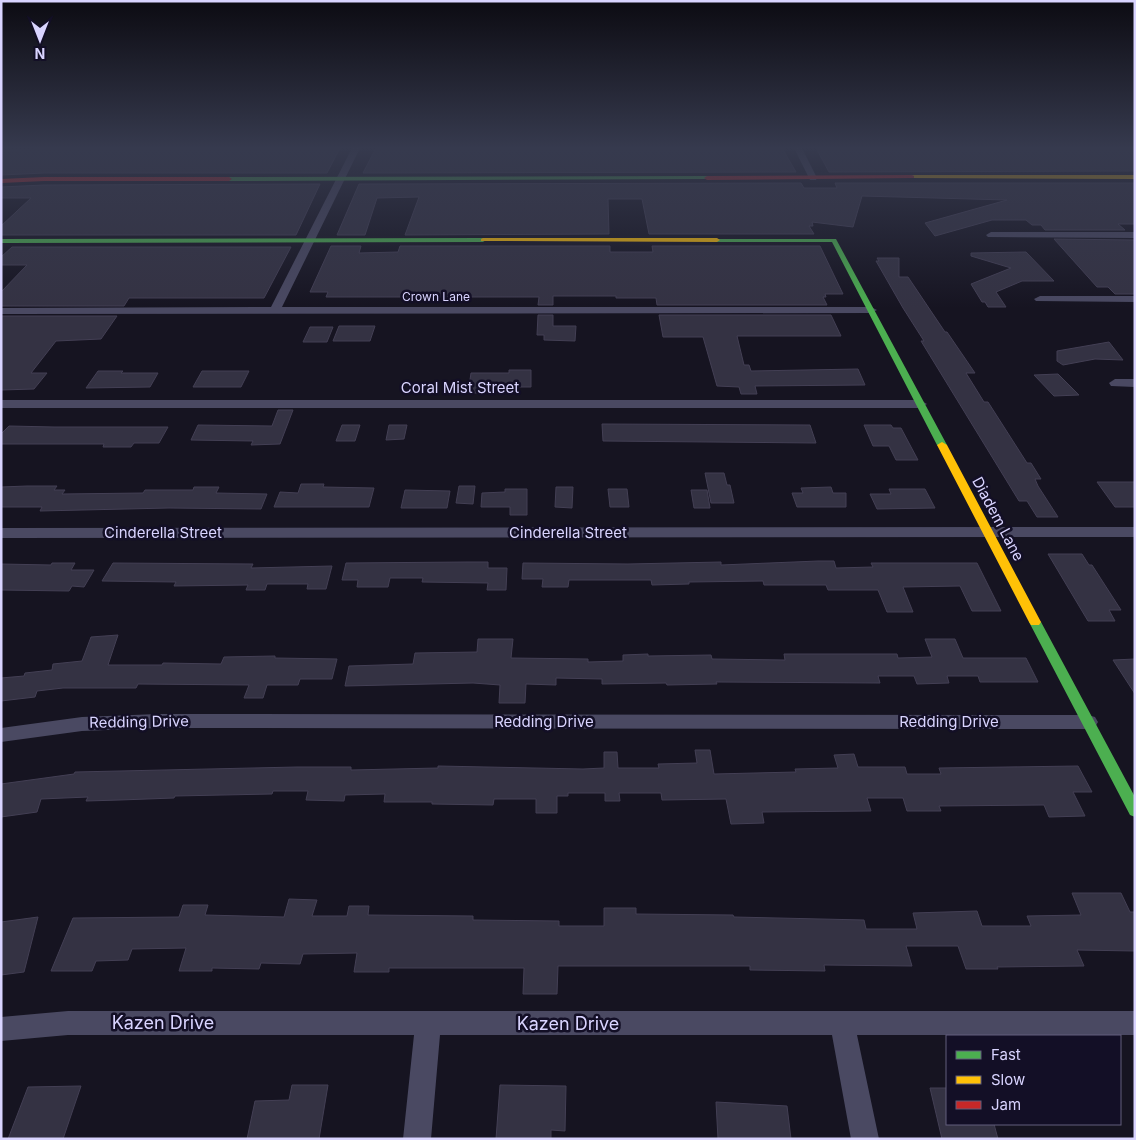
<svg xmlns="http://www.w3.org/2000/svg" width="1136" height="1140" font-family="Inter,sans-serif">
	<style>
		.building { fill: #343243; stroke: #433f54 }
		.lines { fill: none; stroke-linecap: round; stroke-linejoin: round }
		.street { fill: #4a4962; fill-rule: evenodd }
		.fast { fill: #4caf50; fill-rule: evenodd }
		.slow { fill: #ffc107; fill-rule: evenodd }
		.jam { fill: #c62828; fill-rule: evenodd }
		.labels { text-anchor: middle; stroke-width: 5; stroke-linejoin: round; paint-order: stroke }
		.far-street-label { font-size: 12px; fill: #d9d4ff; stroke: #130f26 }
		.street-label { font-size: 15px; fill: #d9d4ff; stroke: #130f26 }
		.near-street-label { font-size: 18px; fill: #d9d4ff; stroke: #130f26 }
	</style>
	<rect width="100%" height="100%" fill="#161421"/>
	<path class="building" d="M47,148H340L327,173H44L1,175V151Z
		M376,148H782L796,172L363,173Z
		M816,148H1135V171L829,172Z
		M801,183L804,188H837L835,183H1135V224H1118L1125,230H1045L1041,225H1032L1026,220H992L935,236L925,223L1007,200L862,196L853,227L812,222L813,226H809L814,234H649L642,199H608L609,234L405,235L419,197L377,198L365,235H337L359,184Z
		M320,184L296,235H1V226L31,198H1V187L44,185Z
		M1054,239L1135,240V294H1115L1108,287H1097Z
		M331,246H361L359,253L398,252L400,246H610V252H653L652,246H820L843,294H825L826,297H823L827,305H657L656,298H616V296H553V305H538L539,297H326L328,292H310Z
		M12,247H291L264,298H129L124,306H1V292L27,265H1V257Z
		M1026,252L1054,281H1022L996,292L1006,307H988L985,302H982L971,284L1011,268L971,256V253Z
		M877,258H899V277H908L945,332H947L975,373H966L984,402H988L1027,463H1031L1041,479H1035L1038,486L1058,517H1037L1027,501H1019L921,341H924L903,308L876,261H879Z
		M538,315H553V326H576L575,341L544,340V335H537Z
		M659,315H831L841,336H737L744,365H749L751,371L858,369L865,385L755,386L757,394H741L739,387L717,386L703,337H663Z
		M1,316H117L101,339L56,341L31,373H47L34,389L1,390Z
		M339,326H375L370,341H333Z
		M310,327H333L327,342H303Z
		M1109,342L1123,360L1095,359L1063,365L1057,361V351Z
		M509,370H531V387H484L483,393H468L471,373H509Z
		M98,371H123L121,373H158L150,387L86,388Z
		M202,371H249L241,387H193Z
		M1058,374L1079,395L1054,396L1034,375Z
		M278,410H293L280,444L251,445L253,441L191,440L198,425L272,426Z
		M602,424L810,425L816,443L603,441Z
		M342,425H360L355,441H336Z
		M389,425H407L404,439L386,440Z
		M864,425H891L893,428H901L918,460H896L889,446H873Z
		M9,426L54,427H168L159,443H134L131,447H103L104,444H1V434Z
		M705,473H724L727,485H730L734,503H711Z
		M1097,482H1135V507H1115Z
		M301,484H324L323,487L374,488L369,507H274L280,492L298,493Z
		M27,486H57L54,490H65L62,494L143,493L145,490H193L194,487H219L216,493L267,494L261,509L169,508L40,511L42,507H1V487Z
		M459,486H475L473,504L456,503Z
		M556,487H573L572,508L555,507Z
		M831,487L833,493H846V507H797L792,493H803L801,488Z
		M505,489H527V515H510V507H481L482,493L505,492Z
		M608,489H627L629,507H610Z
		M889,489H925L935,508L877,509L870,494H891Z
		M405,490L450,491L447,508H401Z
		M691,490H707L710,508H694Z
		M1048,554H1082L1089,565H1092L1121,610H1109L1115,621H1088Z
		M818,561H834L836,568L873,567L871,563H977L1001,611H972L960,586L903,587L913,612H887L878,590H828L826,585H764L763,581L689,582V584L652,585L651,580H569L568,587H542L543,579H522L523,563L628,564L721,562V565Z
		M467,562H488V568H507L506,590H487L488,583L422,582L423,578H390L388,587H357L358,580H342L346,563Z
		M52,563H75L71,570H94L84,587L72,586L69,591L1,590V564L51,565Z
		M113,563L253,564L251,568L332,566L326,589H307L308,584H267L265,590H246L248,585L174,586L176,582L102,581Z
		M118,635L108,665H162L163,663L221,664L224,657L275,656V658L337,659L332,679H300L298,685H267L263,698H244L249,685L138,684L136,688H63L37,691L35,697L1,701V678L24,676L25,673L52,670L53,664L82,661L91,637Z
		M478,639H513L511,658L588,659V662L623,661V655L648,654V656L711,655L712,659L785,660L784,654H897L898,658L932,657L925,639H955L963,658H1026L1038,682H980L978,676H947L949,683L917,684L914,676H878L880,683L716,682L717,684L667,685L666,683L602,684V679L556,678V685L526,684L525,703H499L500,685L473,683L345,686L349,666L413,664L415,653L477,652Z
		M1135,659V694L1113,660Z
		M695,750H710L714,774L796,772L795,769L838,768L834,755L854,754L858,767H905L907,774H941L939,768L1078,766L1092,792H1073L1085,816L1049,817L1044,805L939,806L941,811H907L903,798H867L871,811L762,812L764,823L731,824L726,799L662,800L661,793H619L620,801H605V793H568V796H557V813H536V799H494L493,805L432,804V802H384L385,794L345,795L344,801L306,800L308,791H273L272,794L175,796L174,798L120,800L86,801L88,797L41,799L37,812L1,817V784L74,774L75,772L297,767H351V770L438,768V766L583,769L604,768V752H617L618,768H659L658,764L697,763Z
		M1072,893H1121L1130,912H1135V951L1077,950L1084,966L997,967L998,969H966L958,946H906L912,966L824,965L825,971L750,970V966H558L557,994H523L524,968H389V972H354L357,953L303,954L300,964L261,963L259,969L212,968V971H179L186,948L132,949L128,960L96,961L92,971H51L73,918L179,917L183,905H208L205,915L284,917L289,899L317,900L312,916H347L349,906H369L368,915L473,916V920L559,921V926H604V908H636V914L733,915L734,917L864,920L866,929H917L913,913L977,911L982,926H1031L1027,916L1081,915Z
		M38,917L24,972L1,975V922Z
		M292,1085H328L319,1139H247L255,1101L289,1100Z
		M500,1085L566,1086L565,1131L551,1130V1139H496Z
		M81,1086L63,1139H8L28,1087Z
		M930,1088H947V1124H994L998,1139H942Z
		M716,1102L787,1106L791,1139H718Z"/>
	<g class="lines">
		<path class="street" d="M352,148H360L282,307H871L877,310L871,313L1,314V308L271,307Z
			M794,148H802L817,178L816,180H810Z
			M991,232H1135V238L988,237L986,235Z
			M1040,296H1135V302L1036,301L1034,299Z
			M1115,379H1135V387L1111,386L1109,383Z
			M1,400H920L927,404L920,408H1Z
			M1135,527V537L1,538V528Z
			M158,714L1088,715L1095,717L1098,722L1095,727L1088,729L158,728L82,731L1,742V728L82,717Z
			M68,1011H1135V1035H857L879,1139H851L832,1035H440L431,1139H403L414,1035H68L1,1041V1017Z"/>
		<path class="fast" d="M707,176L710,178L709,179L229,181L226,179L229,177Z
			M1,239L483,238L486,240L483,242L1,243Z
			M715,239H836L947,445L945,447L942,448L937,445L832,242H717L714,240Z
			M1035,618L1041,622L1135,797V817L1130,815L1029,622Z"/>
		<path class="slow" d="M912,175H1135V179L910,178V176Z
			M483,238H717L720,240L717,242L481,241V239Z
			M942,442L947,445L1041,622L1039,625H1031L1029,622L937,445Z"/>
		<path class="jam" d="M912,175L914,176V178L707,180L704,178L707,176Z
			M44,177H229L232,179L229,181H44L1,183V179Z"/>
	</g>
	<linearGradient id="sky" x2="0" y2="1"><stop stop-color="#0c0b12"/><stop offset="0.48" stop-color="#363a4e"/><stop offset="1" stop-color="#363a4e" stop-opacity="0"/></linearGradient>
	<rect width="1136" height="308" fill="url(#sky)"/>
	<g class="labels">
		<g class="far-street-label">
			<text x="436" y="301">Crown Lane</text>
		</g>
		<g class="street-label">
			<text x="460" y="393">Coral Mist Street</text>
			<text transform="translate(998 519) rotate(62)" y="5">Diadem Lane</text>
			<text x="163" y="538">Cinderella Street</text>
			<text x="568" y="538">Cinderella Street</text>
			<text transform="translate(139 722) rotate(-1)" y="5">Redding Drive</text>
			<text x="544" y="727">Redding Drive</text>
			<text x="949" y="727">Redding Drive</text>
		</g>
		<g class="near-street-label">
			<text x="163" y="1029">Kazen Drive</text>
			<text x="568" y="1030">Kazen Drive</text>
		</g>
	</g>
	<rect width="1136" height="1140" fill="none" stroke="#d9d4ff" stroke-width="5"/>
	<rect x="946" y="1035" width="175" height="90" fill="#130f26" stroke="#625e7d"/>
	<rect x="956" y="1051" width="25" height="8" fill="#4caf50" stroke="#625e7d"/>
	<text x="991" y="1060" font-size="15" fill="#d9d4ff">Fast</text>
	<rect x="956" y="1076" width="25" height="8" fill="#ffc107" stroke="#625e7d"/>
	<text x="991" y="1085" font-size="15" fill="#d9d4ff">Slow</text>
	<rect x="956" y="1101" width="25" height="8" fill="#c62828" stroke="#625e7d"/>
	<text x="991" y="1110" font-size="15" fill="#d9d4ff">Jam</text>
	<g transform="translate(40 40) rotate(180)" stroke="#130f26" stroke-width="4" paint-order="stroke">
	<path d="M0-4L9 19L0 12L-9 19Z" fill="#d9d4ff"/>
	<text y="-8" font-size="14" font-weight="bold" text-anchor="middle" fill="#d9d4ff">N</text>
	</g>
</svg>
